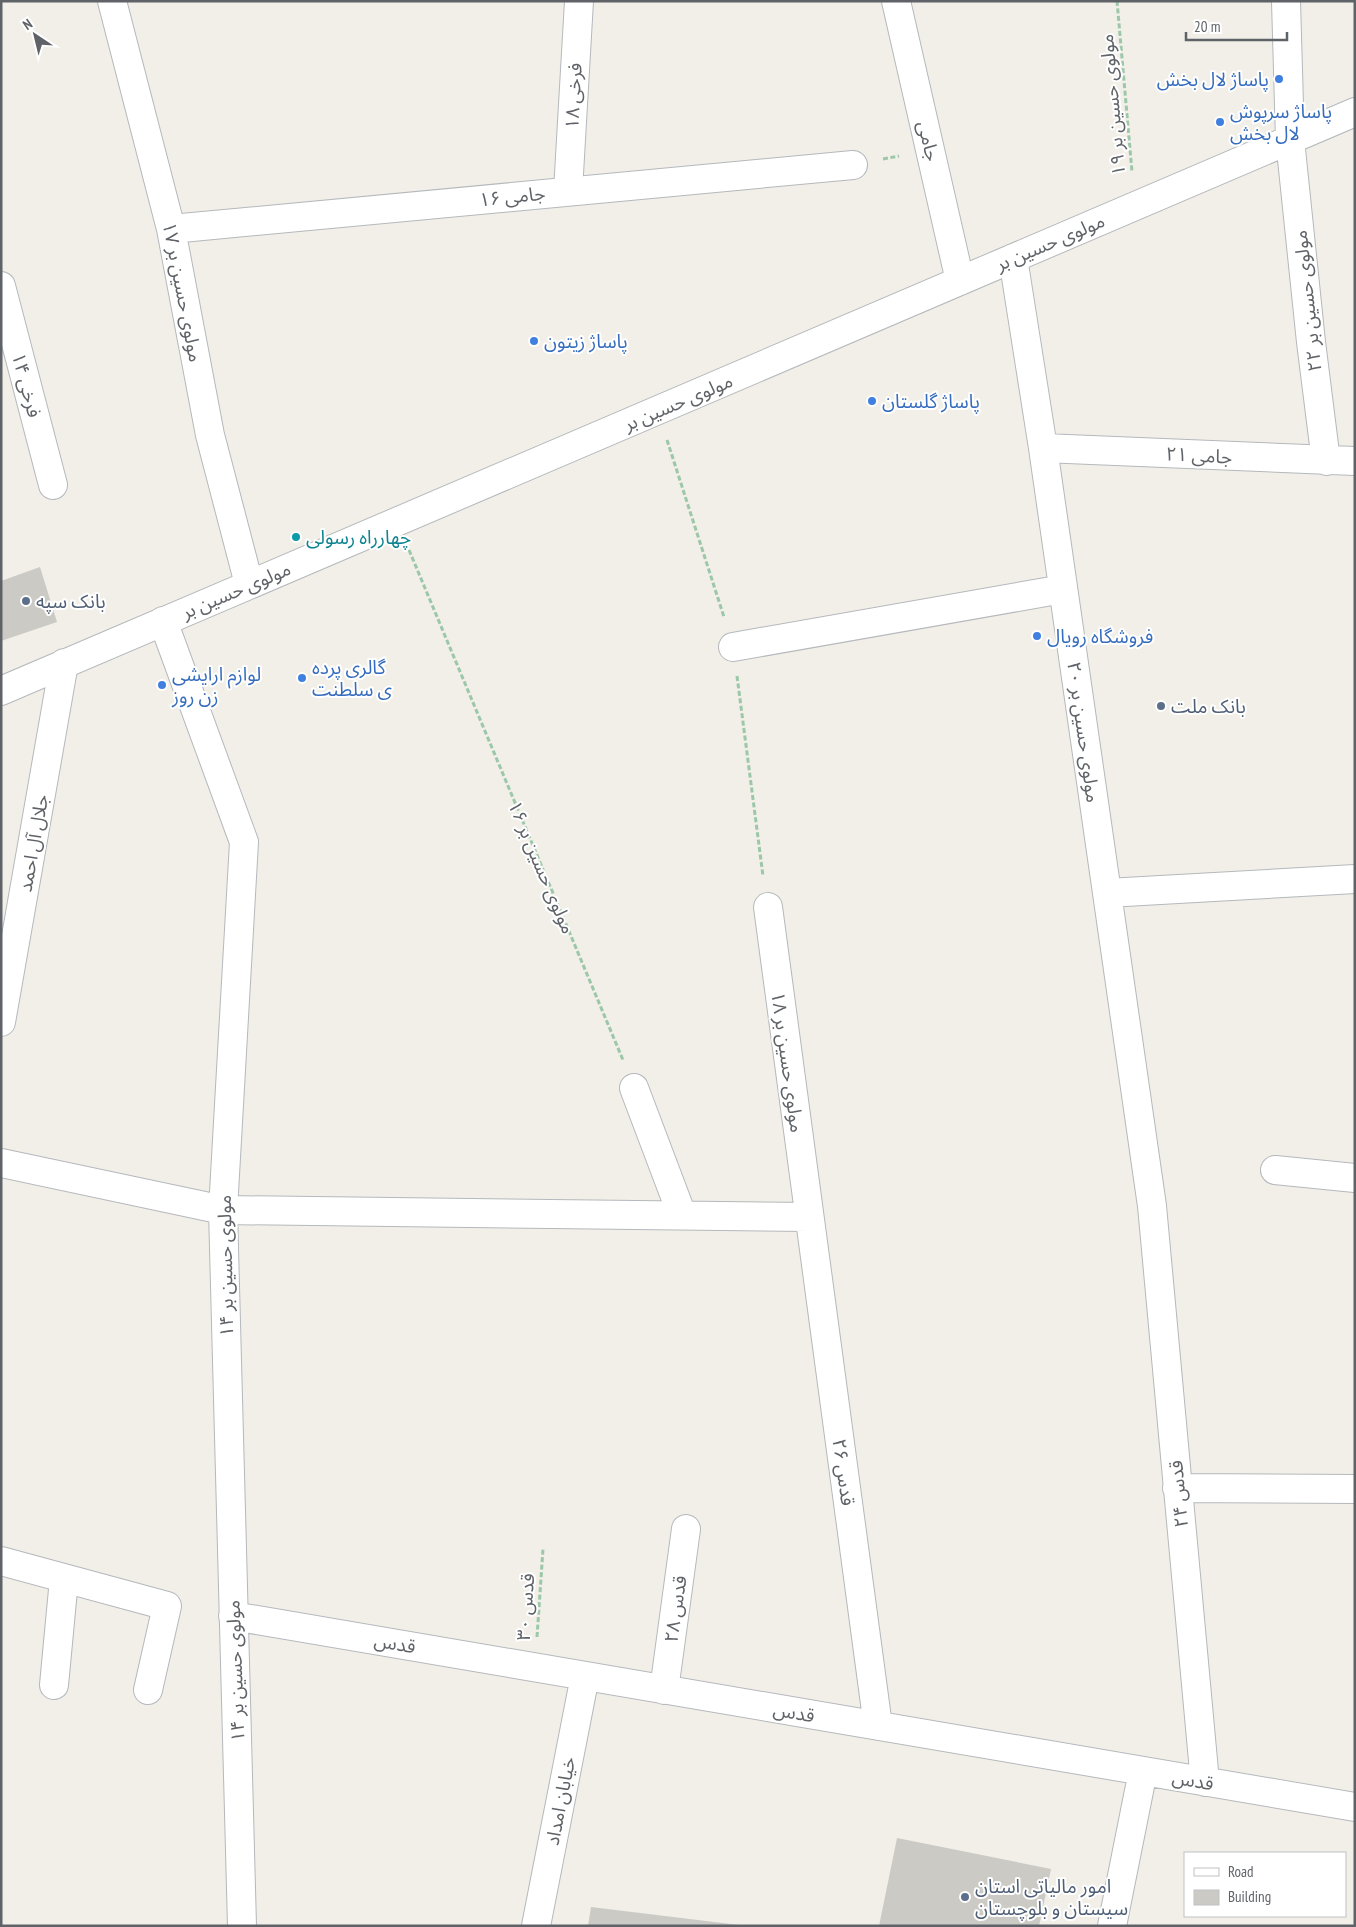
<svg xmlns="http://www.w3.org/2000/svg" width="1356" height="1927" font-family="'PT Sans Narrow','Noto Sans Arabic',sans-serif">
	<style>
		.building { fill: #cccac5 }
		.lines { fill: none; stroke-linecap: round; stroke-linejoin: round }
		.minor-casing { stroke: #b5b8bc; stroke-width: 30 }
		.path { stroke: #9cc7a9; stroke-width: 3; stroke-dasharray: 5 2.5; stroke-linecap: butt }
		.minor { stroke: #fff; stroke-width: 28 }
		.shop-dot { fill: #3f7fe0; stroke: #fff; stroke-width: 2 }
		.culture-dot { fill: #0f9aa8; stroke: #fff; stroke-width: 2 }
		.service-dot { fill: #5c6f8a; stroke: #fff; stroke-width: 2 }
		.labels { text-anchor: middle; stroke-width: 4; stroke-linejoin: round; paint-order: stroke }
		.shop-label { font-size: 19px; fill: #366cbe; stroke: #fff; text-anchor: start }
		.street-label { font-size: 19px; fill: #5f6368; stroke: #fff }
		.culture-label { font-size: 19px; fill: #0d838f; stroke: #fff; text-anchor: start }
		.service-label { font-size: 19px; fill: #4e5e75; stroke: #fff; text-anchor: start }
	</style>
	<rect width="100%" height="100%" fill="#f1efe8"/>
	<path class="building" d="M40,567L57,622L1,641V581Z
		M897,1838L1051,1869L1039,1926H879Z
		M591,1907L739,1925V1926H588Z"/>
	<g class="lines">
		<defs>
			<path id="minor" d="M112,1L171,229L210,435L249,584
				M896,1L960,281
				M1286,1L1290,140L1311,342L1326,461
				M568,191L579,1
				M171,229L853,165
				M1013,258L1043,448L1152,1206L1205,1782
				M1,286L53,485
				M1043,448L1355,461
				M163,621L244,842L223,1210L242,1926
				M733,647L1063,589
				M1,691L1355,112
				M1107,893L1355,879
				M768,907L878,1726
				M1,1022L64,663
				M634,1088L682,1215
				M1,1163L223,1210L809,1217
				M1275,1170L1355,1178
				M1177,1488L1355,1489
				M1,1561L167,1606L148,1690
				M233,1616L1355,1807
				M54,1685L64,1579
				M664,1690L686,1529
				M536,1926L585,1676
				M1112,1926L1143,1771"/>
		</defs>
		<use href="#minor" class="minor-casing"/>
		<path class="path" d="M1117,1L1132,172
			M883,159L899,156
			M667,440L724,617
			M409,550L623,1060
			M737,676L763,876
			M537,1637L543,1549"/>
		<use href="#minor" class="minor"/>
	</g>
	<g class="shop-dot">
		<circle cx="1279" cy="79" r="5"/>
		<circle cx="1220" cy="122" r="5"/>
		<circle cx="534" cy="341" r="5"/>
		<circle cx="872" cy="401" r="5"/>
		<circle cx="1037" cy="636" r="5"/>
		<circle cx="302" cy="678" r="5"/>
		<circle cx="162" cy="685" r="5"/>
	</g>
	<circle class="culture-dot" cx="296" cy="537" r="5"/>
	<g class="service-dot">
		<circle cx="26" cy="601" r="5"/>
		<circle cx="1161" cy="706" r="5"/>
		<circle cx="965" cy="1897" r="5"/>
	</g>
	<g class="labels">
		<g class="shop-label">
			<text x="1269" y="86" text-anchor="end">پاساژ لال بخش</text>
			<text x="1230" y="118">پاساژ سرپوش<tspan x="1230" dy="22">لال بخش</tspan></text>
			<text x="544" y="348">پاساژ زیتون</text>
			<text x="882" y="408">پاساژ گلستان</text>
			<text x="1047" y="643">فروشگاه رویال</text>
			<text x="312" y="674">گالری پرده<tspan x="312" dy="22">ی سلطنت</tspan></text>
			<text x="172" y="681">لوازم ارایشی<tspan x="172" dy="22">زن روز</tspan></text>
		</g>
		<g class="street-label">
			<text transform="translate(573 96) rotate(-87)" y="7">فرخی ۱۸</text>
			<text transform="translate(1112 105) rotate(-95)" y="7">مولوی حسین بر ۱۹</text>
			<text transform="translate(929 141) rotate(77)" y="7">جامی</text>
			<text transform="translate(512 196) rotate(-6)" y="7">جامی ۱۶</text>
			<text transform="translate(1050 242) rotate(-23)" y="7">مولوی حسین بر</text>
			<text transform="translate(183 292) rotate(79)" y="7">مولوی حسین بر ۱۷</text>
			<text transform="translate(1307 301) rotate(-96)" y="7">مولوی حسین بر ۲۲</text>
			<text transform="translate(27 385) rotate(75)" y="7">فرخی ۱۴</text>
			<text transform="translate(678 402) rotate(-23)" y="7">مولوی حسین بر</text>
			<text transform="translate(1199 455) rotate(3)" y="7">جامی ۲۱</text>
			<text transform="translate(236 590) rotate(-23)" y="7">مولوی حسین بر</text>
			<text transform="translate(1084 732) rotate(82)" y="7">مولوی حسین بر ۲۰</text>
			<text transform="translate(33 843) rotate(-80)" y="7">جلال آل احمد</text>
			<text transform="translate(542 867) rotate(67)" y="7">مولوی حسین بر ۱۶</text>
			<text transform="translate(788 1062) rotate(82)" y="7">مولوی حسین بر ۱۸</text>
			<text transform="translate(225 1266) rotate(-91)" y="7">مولوی حسین بر ۱۴</text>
			<text transform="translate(844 1472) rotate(82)" y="7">قدس ۲۶</text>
			<text transform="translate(1178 1494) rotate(-95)" y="7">قدس ۲۴</text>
			<text transform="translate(525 1607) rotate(-86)" y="7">قدس ۳۰</text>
			<text transform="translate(675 1609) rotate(-82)" y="7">قدس ۲۸</text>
			<text transform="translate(395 1643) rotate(10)" y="7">قدس</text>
			<text transform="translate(235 1671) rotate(-92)" y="7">مولوی حسین بر ۱۴</text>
			<text transform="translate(794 1712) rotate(10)" y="7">قدس</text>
			<text transform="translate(1193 1780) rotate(10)" y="7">قدس</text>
			<text transform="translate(560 1801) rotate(-79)" y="7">خیابان امداد</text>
		</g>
		<g class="culture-label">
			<text x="306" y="544">چهارراه رسولی</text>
		</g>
		<g class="service-label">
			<text x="36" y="608">بانک سپه</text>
			<text x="1171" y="713">بانک ملت</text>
			<text x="975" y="1893">امور مالیاتی استان<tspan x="975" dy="22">سیستان و بلوچستان</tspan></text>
		</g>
	</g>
	<rect width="1356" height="1927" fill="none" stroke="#5f6368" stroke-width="5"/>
	<rect x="1184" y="1852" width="162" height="65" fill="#ffffff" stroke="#bfc1c3"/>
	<rect x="1194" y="1868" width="25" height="8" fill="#ffffff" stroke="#bfc1c3"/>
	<text x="1228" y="1877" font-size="15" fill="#5f6368">Road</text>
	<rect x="1194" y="1890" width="25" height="15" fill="#cccac5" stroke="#bfc1c3"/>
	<text x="1228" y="1902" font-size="15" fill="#5f6368">Building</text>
	<g transform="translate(35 35) rotate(325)" stroke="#ffffff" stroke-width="4" paint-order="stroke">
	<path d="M0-4L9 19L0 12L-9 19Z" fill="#5f6368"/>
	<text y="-8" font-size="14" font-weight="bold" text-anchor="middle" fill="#5f6368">N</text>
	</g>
	<path d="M1186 32v8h101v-8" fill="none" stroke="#5f6368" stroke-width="2.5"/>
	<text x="1194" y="32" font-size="15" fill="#5f6368" stroke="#ffffff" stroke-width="4" paint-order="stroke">20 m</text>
</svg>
